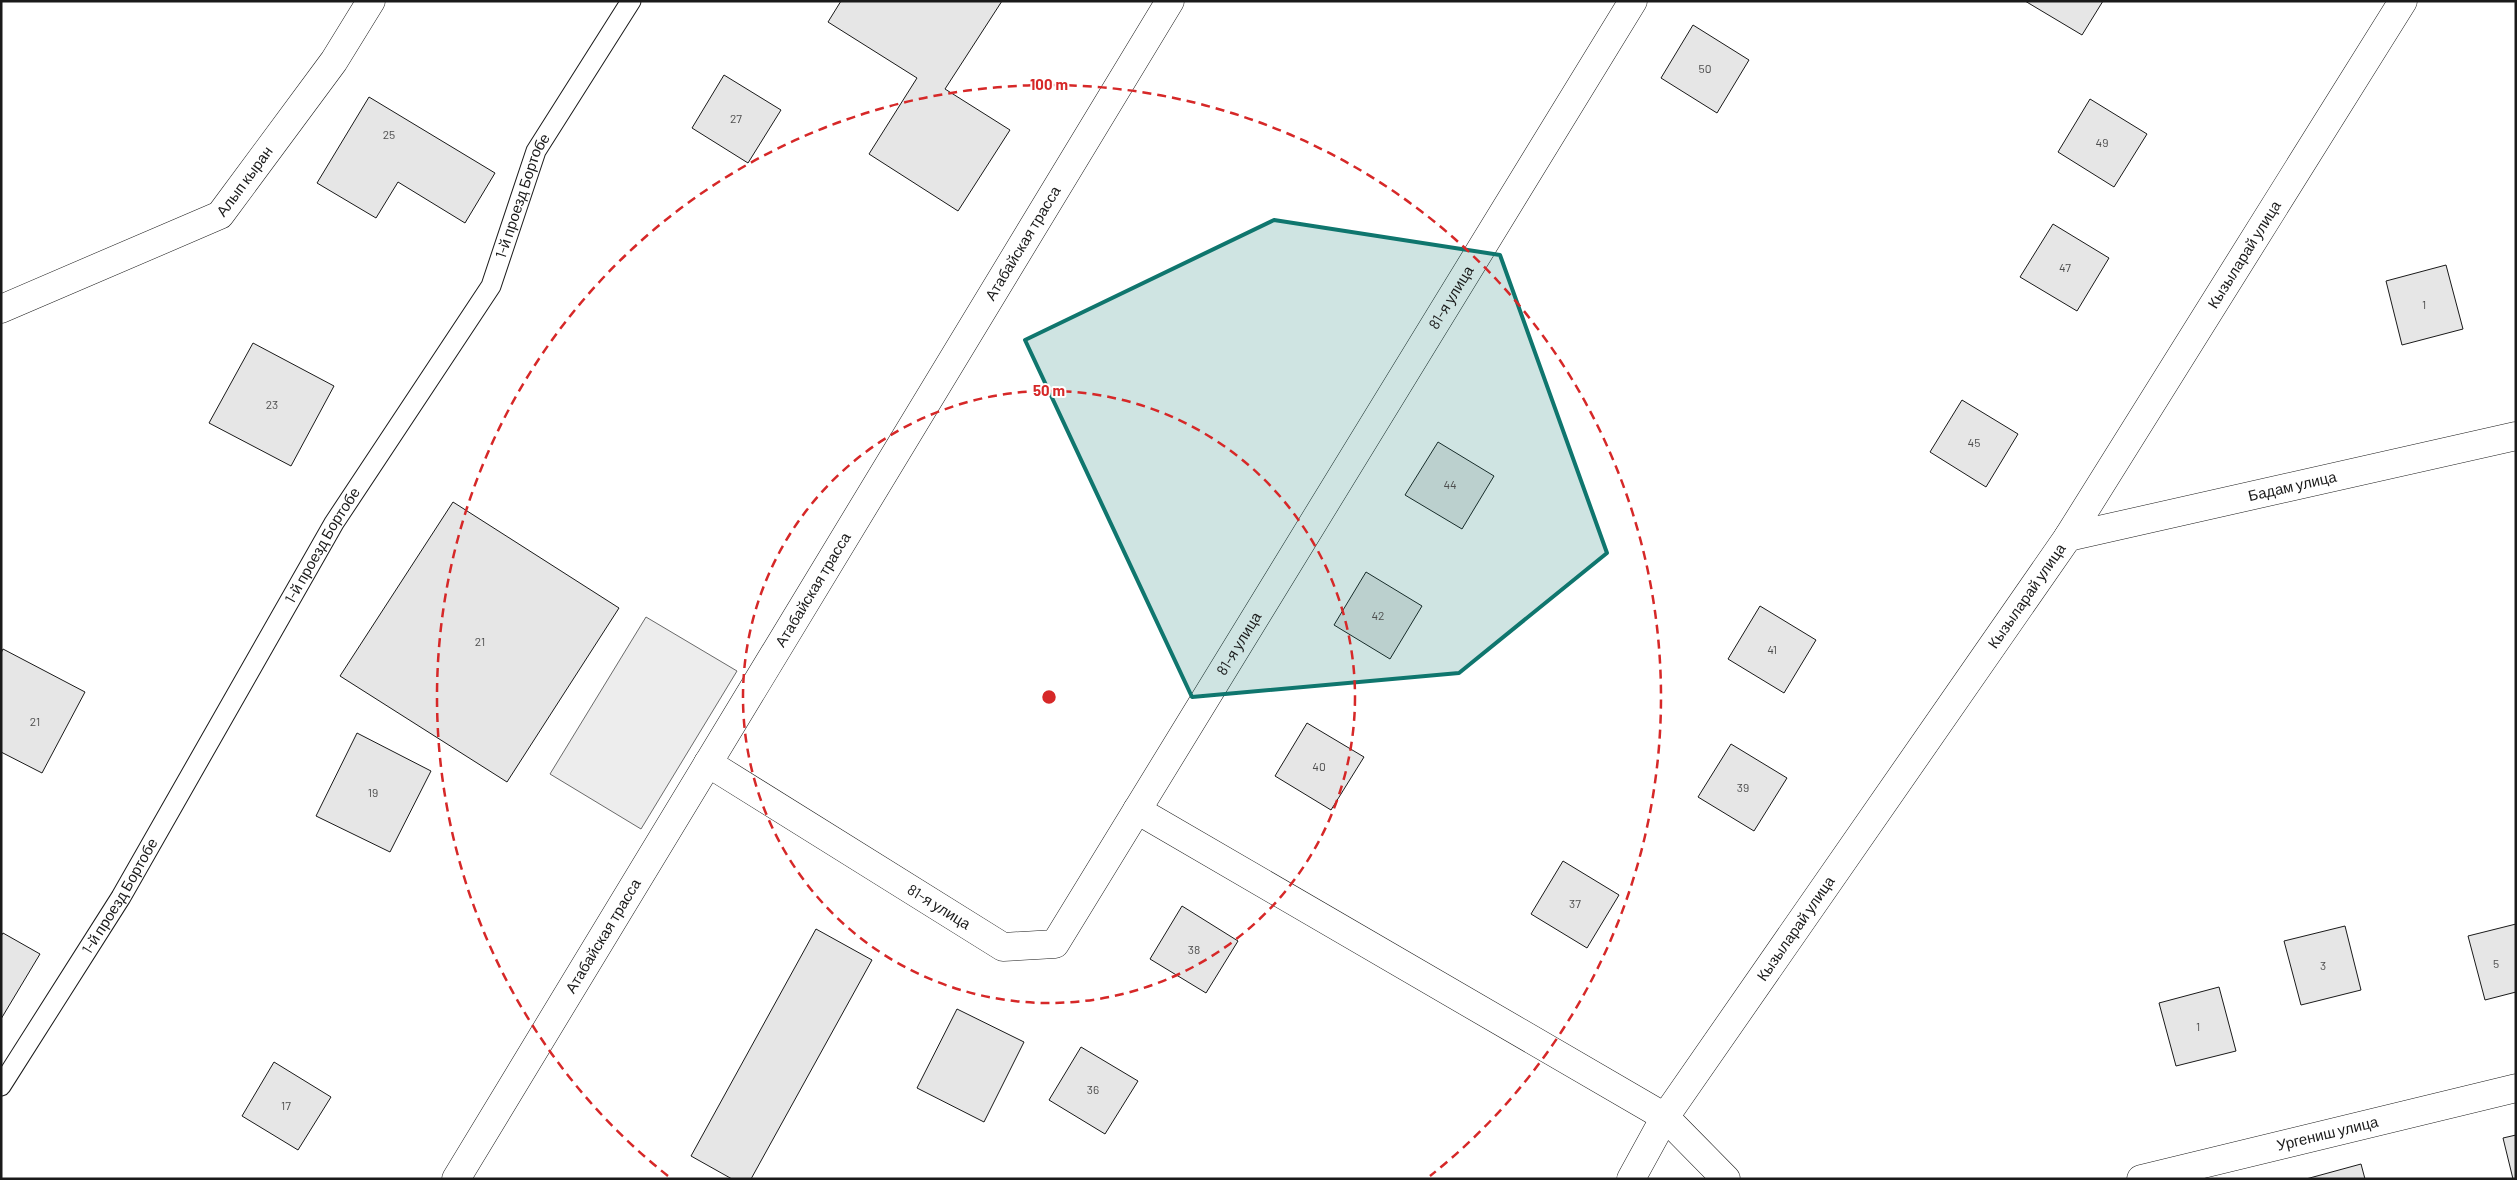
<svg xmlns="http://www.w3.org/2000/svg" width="2517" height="1180" font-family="Barlow,sans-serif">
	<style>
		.parking { fill: #ededed; stroke: #6a6a6a }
		.building { fill: #e6e6e6; stroke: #1a1a1a }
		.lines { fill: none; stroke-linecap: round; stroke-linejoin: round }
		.lane-casing { stroke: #1a1a1a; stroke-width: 21 }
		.street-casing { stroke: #1a1a1a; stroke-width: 29 }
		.secondary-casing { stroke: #1a1a1a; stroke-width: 29 }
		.lane { stroke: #fff; stroke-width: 19 }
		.street { stroke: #fff; stroke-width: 28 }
		.secondary { stroke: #fff; stroke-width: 28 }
		.marked { fill: #0f766e; fill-opacity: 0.2; stroke: #0f766e; stroke-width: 4; stroke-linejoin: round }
		.ring { fill: none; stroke: #d62828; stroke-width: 2.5; stroke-dasharray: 9 6 }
		.labels { text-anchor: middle; stroke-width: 4; stroke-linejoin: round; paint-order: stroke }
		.number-label { font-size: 12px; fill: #4d4d4d }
		.street-label { font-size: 15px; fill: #1a1a1a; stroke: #fff }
		.centre { fill: #d62828; stroke: #fff; stroke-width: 2.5 }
		.ring-label { font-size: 15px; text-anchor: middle; font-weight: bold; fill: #d62828; stroke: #fff; stroke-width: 4; stroke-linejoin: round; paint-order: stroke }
	</style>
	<rect width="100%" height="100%" fill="#fff"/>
	<path class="parking" d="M646,617L737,671L641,829L550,774Z"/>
	<path class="building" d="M841,1H1002L945,89L1010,130L958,211L869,154L917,78L828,22Z
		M2025,1H2103L2082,35Z
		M1693,25L1749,60L1717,113L1661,78Z
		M724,75L781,110L748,163L692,128Z
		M369,97L495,173L465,223L398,182L376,218L317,183Z
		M2090,99L2147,134L2114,187L2058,152Z
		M2053,224L2109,258L2077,311L2020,277Z
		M2446,265L2463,329L2402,345L2386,281Z
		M253,343L334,386L291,466L209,423Z
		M1962,400L2018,434L1986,487L1930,452Z
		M1438,442L1494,476L1462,529L1405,495Z
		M453,502L619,608L507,782L340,676Z
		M1366,572L1422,606L1390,659L1334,625Z
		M1760,606L1816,640L1784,693L1728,659Z
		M3,649L85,692L42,773L1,752V653Z
		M1307,723L1364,757L1331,810L1275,776Z
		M357,733L431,771L390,852L316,816Z
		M1731,744L1787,778L1754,831L1698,797Z
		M1563,861L1619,895L1587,948L1531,914Z
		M1182,906L1238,941L1206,993L1150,959Z
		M2516,924V992L2485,1000L2468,936Z
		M2345,926L2361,990L2301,1005L2284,941Z
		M816,929L872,960L751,1179H732L691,1156Z
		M3,933L40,954L1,1019V936Z
		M2219,987L2236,1051L2176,1066L2159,1003Z
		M957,1009L1024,1042L984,1122L917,1088Z
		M1081,1047L1138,1081L1105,1134L1049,1100Z
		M274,1062L331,1097L298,1150L242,1116Z
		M2516,1135V1179H2513L2503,1138Z
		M2361,1164L2365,1179H2306Z"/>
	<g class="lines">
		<defs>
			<g id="lane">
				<path id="s1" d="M1,1086L121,897L334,523L491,286L536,151L631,1"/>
			</g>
			<g id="street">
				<path id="s2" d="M1,309L220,215L334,61L371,1"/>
				<path id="s3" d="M2068,537L2516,436"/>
				<path id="s4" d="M708,763L1003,947L1055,944L1633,1"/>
				<path d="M1137,810L1665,1117L1726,1179"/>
				<path id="s5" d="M1631,1179L1665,1117L2068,537L2403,1"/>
				<path id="s6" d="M2141,1179L2516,1088"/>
			</g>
			<g id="secondary">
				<path id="s7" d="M456,1179L1170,1"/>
			</g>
		</defs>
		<use href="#lane" class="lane-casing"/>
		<use href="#street" class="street-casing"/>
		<use href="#secondary" class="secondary-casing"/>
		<use href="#lane" class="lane"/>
		<use href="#street" class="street"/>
		<use href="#secondary" class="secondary"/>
	</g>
	<path class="marked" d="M1274,220L1500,255L1607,553L1459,673L1192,697L1025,340Z"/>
	<g class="ring">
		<circle cx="1049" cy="697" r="306"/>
		<path d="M668 1176A612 612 0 1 1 1430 1176"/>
	</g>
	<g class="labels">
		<g class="number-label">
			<text x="1705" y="73">50</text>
			<text x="736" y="123">27</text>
			<text x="389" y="139">25</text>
			<text x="2102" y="147">49</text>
			<text x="2065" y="272">47</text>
			<text x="2424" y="309">1</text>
			<text x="272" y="409">23</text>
			<text x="1974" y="447">45</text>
			<text x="1450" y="489">44</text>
			<text x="1378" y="620">42</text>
			<text x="480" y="646">21</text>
			<text x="1772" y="654">41</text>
			<text x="35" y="726">21</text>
			<text x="1319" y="771">40</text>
			<text x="1743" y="792">39</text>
			<text x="373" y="797">19</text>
			<text x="1575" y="908">37</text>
			<text x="1194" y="954">38</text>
			<text x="2496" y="968">5</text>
			<text x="2323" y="970">3</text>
			<text x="2198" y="1031">1</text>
			<text x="1093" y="1094">36</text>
			<text x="286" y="1110">17</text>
		</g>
		<g class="street-label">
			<text dy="5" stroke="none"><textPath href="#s2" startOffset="280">Алып кыран</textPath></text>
			<text dy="5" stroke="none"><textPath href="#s1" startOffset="1034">1-й проезд Бортобе</textPath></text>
			<text dy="5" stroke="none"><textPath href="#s7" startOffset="1094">Атабайская трасса</textPath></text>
			<text dy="5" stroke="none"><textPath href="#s5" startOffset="1110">Кызыларай улица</textPath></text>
			<text dy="5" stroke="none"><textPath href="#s4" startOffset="1158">81-я улица</textPath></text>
			<text dy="5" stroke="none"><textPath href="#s3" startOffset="230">Бадам улица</textPath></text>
			<text dy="5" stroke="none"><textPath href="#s1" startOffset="629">1-й проезд Бортобе</textPath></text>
			<text dy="5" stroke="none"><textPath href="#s7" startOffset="689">Атабайская трасса</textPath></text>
			<text dy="5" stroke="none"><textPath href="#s5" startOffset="705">Кызыларай улица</textPath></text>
			<text dy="5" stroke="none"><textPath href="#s4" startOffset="752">81-я улица</textPath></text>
			<text dy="5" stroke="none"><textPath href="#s1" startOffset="224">1-й проезд Бортобе</textPath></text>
			<text dy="5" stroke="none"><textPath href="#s4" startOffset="272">81-я улица</textPath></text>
			<text dy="5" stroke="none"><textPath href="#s5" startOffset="300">Кызыларай улица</textPath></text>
			<text dy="5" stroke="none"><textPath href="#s7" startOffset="284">Атабайская трасса</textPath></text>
			<text dy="5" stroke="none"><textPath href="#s6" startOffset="192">Ургениш улица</textPath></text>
		</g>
	</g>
	<circle cx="1049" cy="697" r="8" class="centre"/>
	<g class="ring-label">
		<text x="1049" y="90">100 m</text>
		<text x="1049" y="396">50 m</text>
	</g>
	<rect width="2517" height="1180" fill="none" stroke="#1a1a1a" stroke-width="5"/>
</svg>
